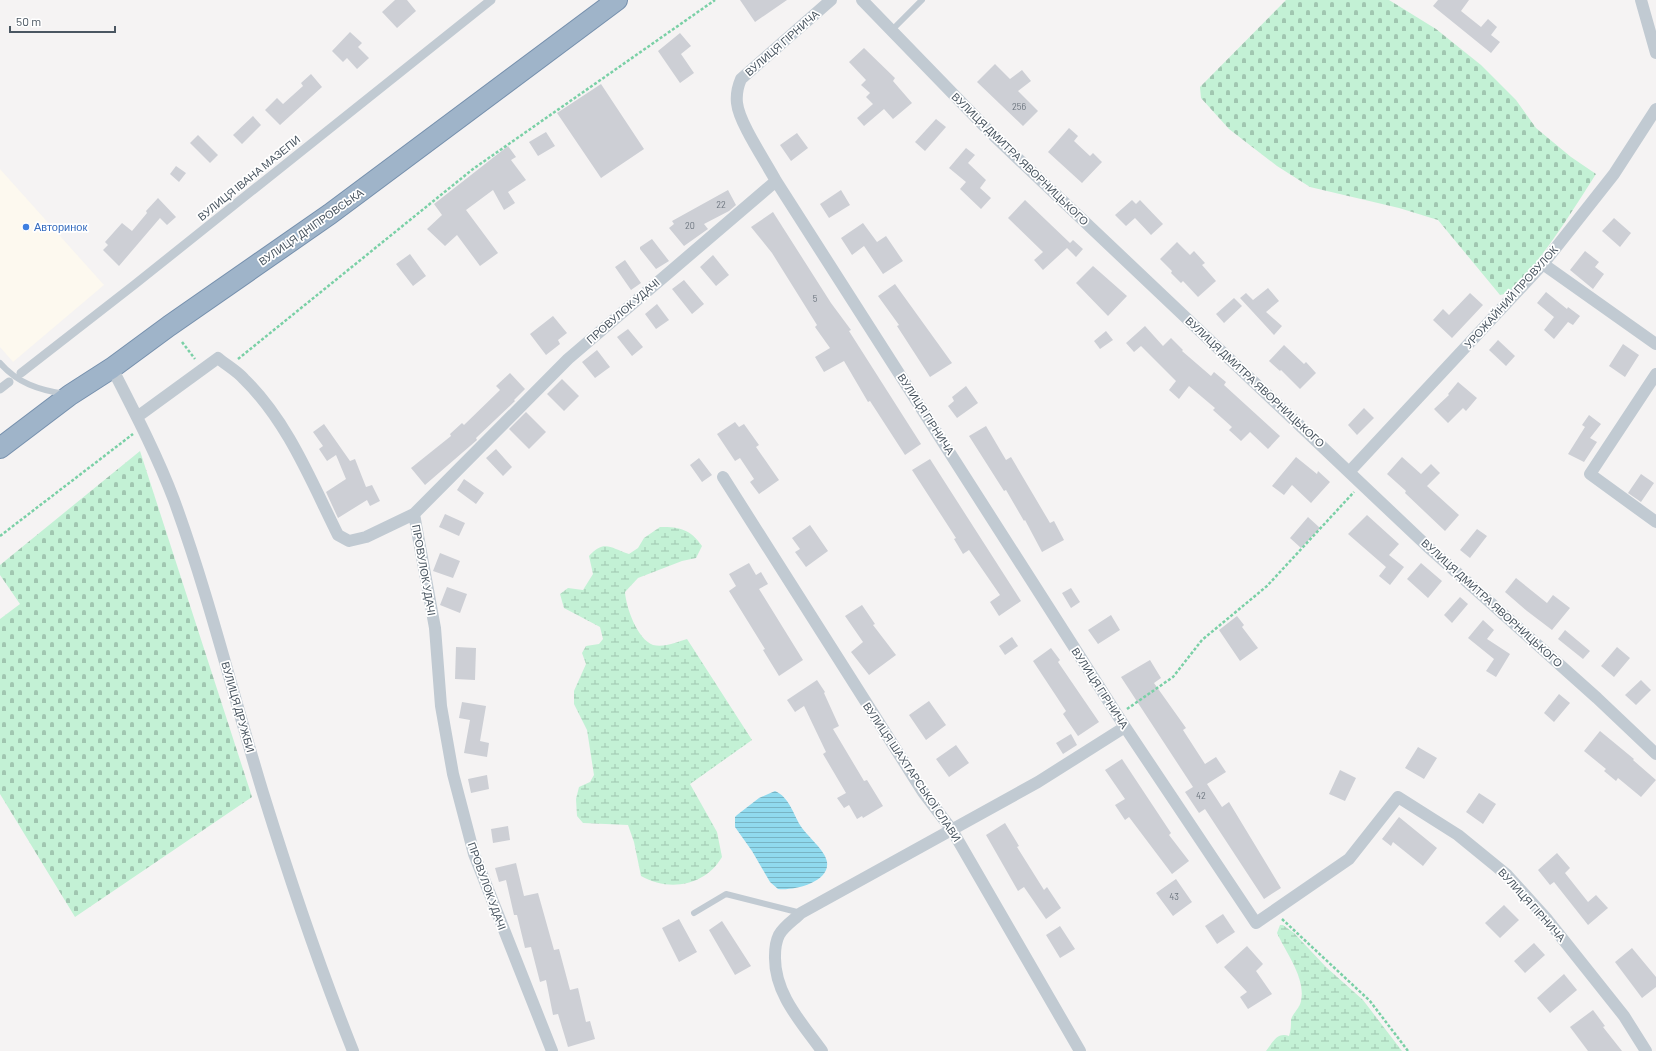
<svg xmlns="http://www.w3.org/2000/svg" width="1656" height="1051" font-family="Barlow,sans-serif">
	<style>
		.commercial { fill: #fdf9ef }
		.wetland { fill: url(#wetland-marsh) }
		.cemetery { fill: url(#cemetery-stones) }
		.water { fill: url(#water-rules) }
		.building { fill: #cdcfd5 }
		.lines { fill: none; stroke-linecap: round; stroke-linejoin: round }
		.trunk-casing { stroke: #7690ad; stroke-width: 22 }
		.path { stroke: #7ad0a6; stroke-width: 2.5; stroke-dasharray: 3 2; stroke-linecap: butt }
		.service { stroke: #c1cad2; stroke-width: 6 }
		.pedestrian { stroke: #c1cad2; stroke-width: 9 }
		.minor { stroke: #c1cad2; stroke-width: 12 }
		.trunk { stroke: #9fb4c9; stroke-width: 20 }
		.shop-dot { fill: #3f7fe0; stroke: #fff; stroke-width: 1.5 }
		.labels { text-anchor: middle; stroke-width: 3.5; stroke-linejoin: round; paint-order: stroke }
		.number-label { font-size: 9px; fill: #6b747e }
		.street-label { font-size: 11px; fill: #4a5661; stroke: #fff }
		.shop-label { font-size: 11px; fill: #366cbe; stroke: #fff; text-anchor: start }
	</style>
	<defs>
		<pattern id="wetland-marsh" width="20" height="14" patternUnits="userSpaceOnUse"><rect width="20" height="14" fill="#c3f1d5"/><path d="M1 5h8M5 5V1M11 12h8M15 12V8" fill="none" stroke="#a0c6b0"/></pattern>
		<pattern id="cemetery-stones" width="16" height="16" patternUnits="userSpaceOnUse"><rect width="16" height="16" fill="#c3f1d5"/><path d="M2 7V4a2 2 0 0 1 4 0v3zM10 15v-3a2 2 0 0 1 4 0v3z" fill="#a0c6b0"/></pattern>
		<pattern id="water-rules" width="6" height="5" patternUnits="userSpaceOnUse"><rect width="6" height="5" fill="#90daee"/><path d="M0 2.5h6" fill="none" stroke="#78b4c4"/></pattern>
	</defs>
	<rect width="100%" height="100%" fill="#f5f3f3"/>
	<path class="commercial" d="M0,169L104,285L13,362L0,347Z"/>
	<path class="wetland" d="M660,527C680,527 690,529 702,546L696,558L682,561L638,578L625,592C626,607 637,639 653,645C664,648 677,642 687,639L752,740L690,784L717,832L722,857C705,886 669,892 641,876L634,842L628,825L583,823L577,816L576,799L579,787L590,782L594,775L587,730L574,704V691L586,664L582,653L586,646L599,644L603,639L600,627L564,608L560,594L568,588L583,590L593,574L589,556C604,539 611,548 629,554L638,548L644,538Z
		M1280,925H1283L1294,933L1326,967L1363,1000L1402,1051H1266C1273,1042 1277,1032 1289,1036C1291,1030 1291,1026 1291,1020C1292,1014 1300,1008 1301,1001C1306,978 1286,953 1277,933Z"/>
	<path class="cemetery" d="M1286,0H1389L1436,29L1481,65L1516,100L1536,128L1571,157L1596,174C1581,197 1523,293 1500,295L1438,220L1399,208L1310,187L1277,166L1229,129L1201,98L1200,87Z
		M140,451L252,797L75,917L0,794V619L20,604L0,575V565Z"/>
	<path class="water" d="M775,791C789,797 793,813 800,825C806,835 826,851 827,862C830,883 792,891 778,889L770,882L752,851L735,827V817L737,815L759,798Z"/>
	<path class="building" d="M395,0H407L416,11L397,28L382,12Z
		M740,0H787L755,22Z
		M1438,0H1469L1461,11L1481,27L1488,19L1497,27L1491,35L1500,42L1491,53L1433,6Z
		M350,32L362,43L358,47L369,58L357,69L347,58L343,62L332,51Z
		M680,33L691,46L681,54L694,73L680,83L658,51Z
		M864,48L895,78L893,81L912,103L893,119L884,109L864,126L857,118L873,104L866,97L870,93L861,85L866,80L849,62Z
		M995,64L1010,79L1022,70L1031,81L1018,91L1038,111L1023,126L977,82Z
		M311,74L322,87L280,125L265,110L277,98L283,104L303,86L301,83Z
		M601,84L644,149L601,178L557,113Z
		M253,116L261,125L242,144L233,135Z
		M936,119L946,127L925,151L915,142Z
		M1069,128L1078,136L1074,141L1090,156L1093,153L1102,162L1082,183L1048,152Z
		M546,132L555,146L538,156L529,142Z
		M797,133L808,148L791,161L780,145Z
		M198,135L218,155L210,163L190,143Z
		M508,146L516,157L511,160L526,180L508,192L515,203L504,210L493,190L466,210L498,253L480,266L457,235L445,246L427,229L442,215L434,204Z
		M966,148L975,155L968,163L986,180L980,188L991,198L981,209L960,189L966,182L949,168Z
		M176,166L186,173L179,182L170,174Z
		M728,190L736,205L729,211L704,224L708,229L684,246L669,228L674,224L672,221Z
		M841,190L850,205L829,218L820,204Z
		M158,198L176,217L167,225L160,218L119,266L103,250L108,245L105,242L122,223L132,231L147,213L146,211Z
		M1025,200L1070,243L1073,240L1083,249L1076,257L1067,248L1043,270L1034,260L1043,252L1008,218Z
		M1132,200L1136,204L1140,200L1163,224L1151,235L1135,218L1126,226L1115,215Z
		M773,212L831,303L851,330L849,331L921,444L905,455L870,401L868,402L844,361L824,372L815,357L830,348L815,327L817,325L772,253L751,227Z
		M1614,218L1631,233L1620,247L1602,231Z
		M863,223L877,242L886,236L903,261L883,274L864,246L852,255L841,238Z
		M652,239L669,261L656,269L640,249V247Z
		M1177,242L1190,255L1194,251L1205,263L1202,265L1216,281L1198,297L1183,281L1181,283L1171,273L1172,271L1160,259Z
		M1585,251L1599,262L1595,267L1604,274L1593,289L1570,270Z
		M410,254L426,276L413,286L396,264Z
		M713,255L729,275L716,286L700,267Z
		M625,260L641,283L631,290L615,267Z
		M1093,266L1127,296L1108,316L1076,283Z
		M684,280L704,304L692,314L672,289Z
		M895,284L952,363L930,377L897,326L899,325L878,296Z
		M1268,288L1279,301L1266,312L1282,326L1274,335L1240,298L1246,293L1253,300Z
		M1546,292L1567,309L1568,307L1580,316L1573,325L1568,322L1554,339L1544,330L1554,317L1537,303Z
		M1470,293L1483,305L1452,338L1433,320L1443,309L1449,315Z
		M1234,298L1242,306L1224,323L1216,314Z
		M657,304L669,320L656,329L645,314Z
		M553,316L567,333L558,340L560,344L546,355L530,334Z
		M1145,326L1163,346L1171,338L1183,350L1182,351L1211,376L1214,372L1226,382L1224,385L1280,436L1268,449L1250,432L1241,441L1229,430L1232,427L1213,410L1215,408L1189,386L1179,399L1169,390L1176,381L1141,346L1134,352L1126,343Z
		M628,329L643,347L632,356L617,337Z
		M1106,331L1113,340L1100,349L1094,341Z
		M1498,340L1515,356L1506,366L1489,350Z
		M1623,344L1639,355L1625,377L1609,366Z
		M1284,345L1304,364L1306,362L1316,373L1300,389L1281,370L1280,371L1269,361Z
		M597,350L610,367L595,378L582,362Z
		M510,373L525,389L514,400L515,401L476,438L477,440L425,485L411,468L451,436L450,434L462,423L464,425L500,390L496,386Z
		M562,379L579,396L564,411L547,394Z
		M1458,382L1477,398L1466,411L1463,408L1448,423L1434,409L1449,395L1448,394Z
		M966,386L978,403L957,418L948,406L954,401L952,397Z
		M1364,408L1374,418L1357,435L1348,425Z
		M526,412L546,432L529,449L509,429Z
		M1589,415L1601,424L1590,438L1597,442L1584,462L1568,454L1585,427L1582,425Z
		M735,422L739,427L744,424L759,445L756,447L779,480L759,494L750,482L754,479L740,458L735,461L717,434Z
		M324,424L350,461L355,459L366,487L372,485L380,501L370,506L367,500L338,518L326,492L346,479L336,455L327,461L319,449L323,446L313,432Z
		M986,426L1006,460L1011,457L1050,523L1054,521L1064,540L1042,552L1025,520L1024,521L1006,490L1004,491L969,436Z
		M496,449L512,467L503,476L486,458Z
		M1296,457L1317,474L1318,471L1330,482L1311,503L1292,485L1284,495L1272,486Z
		M1402,457L1421,474L1431,464L1440,473L1427,486L1459,515L1445,531L1405,493L1406,491L1387,474Z
		M699,458L712,475L702,482L690,465Z
		M930,459L1021,601L999,616L990,602L1000,595L969,550L963,554L954,539L956,538L912,470Z
		M1641,474L1654,483L1641,502L1628,493Z
		M464,479L484,493L476,504L457,490Z
		M445,514L465,523L459,536L439,527Z
		M1367,515L1399,544L1389,555L1404,567L1390,585L1379,576L1386,567L1348,534Z
		M1308,517L1320,528L1301,548L1290,538Z
		M810,525L828,551L806,567L795,552L800,549L792,538Z
		M1477,529L1487,536L1470,558L1460,550Z
		M440,553L460,561L453,578L433,571Z
		M749,563L756,575L761,572L768,584L759,589L803,660L779,676L763,650L765,649L729,591L736,586L729,574Z
		M1421,563L1442,581L1428,598L1407,579Z
		M1516,578L1547,603L1553,595L1570,608L1552,630L1527,611L1505,592Z
		M447,587L467,594L460,613L440,605Z
		M1071,588L1080,602L1071,608L1062,593Z
		M1460,597L1468,604L1452,623L1444,615Z
		M862,605L875,624L873,625L896,655L869,675L851,652L863,642L845,616Z
		M1111,615L1120,630L1098,644L1088,630Z
		M1237,616L1244,625L1242,627L1258,648L1240,661L1219,630Z
		M1483,620L1494,630L1487,639L1510,654L1496,677L1486,671L1494,659L1468,638Z
		M1565,630L1590,651L1583,659L1558,639Z
		M1012,637L1018,646L1005,655L999,646Z
		M456,647L476,648L475,680L455,679Z
		M1617,647L1630,658L1614,677L1601,666Z
		M1051,648L1060,660L1058,662L1099,722L1078,736L1063,714L1066,711L1033,661Z
		M1150,660L1161,678L1154,683L1186,728L1183,730L1205,764L1216,757L1226,772L1207,784L1222,807L1229,802L1281,888L1264,899L1205,809L1199,813L1185,792L1193,787L1121,677Z
		M817,680L825,692L824,693L839,726L833,729L864,781L867,780L883,806L863,818L862,816L857,819L849,805L844,808L837,798L846,793L823,754L826,752L804,706L795,712L787,700Z
		M1641,680L1651,690L1636,705L1625,695Z
		M1559,694L1570,703L1554,722L1544,713Z
		M929,701L946,725L926,740L909,715Z
		M462,702L486,706L480,741L489,743L487,757L464,753L470,720L459,718Z
		M1600,731L1634,759L1633,760L1656,780L1641,797L1618,778L1616,781L1604,771L1606,769L1584,751Z
		M1071,734L1077,745L1063,754L1056,743Z
		M956,745L969,763L949,777L936,759Z
		M1418,747L1437,758L1424,779L1405,768Z
		M1122,759L1171,833L1169,835L1189,861L1172,874L1129,817L1125,820L1115,805L1125,799L1105,770Z
		M1340,770L1356,778L1345,801L1329,794Z
		M487,775L489,789L471,793L468,779Z
		M1479,793L1496,804L1483,824L1466,812Z
		M1399,817L1437,848L1423,866L1393,842L1391,846L1382,839Z
		M1005,823L1019,846L1017,847L1044,890L1047,887L1061,908L1046,919L1024,887L1018,891L986,835Z
		M508,826L510,840L493,843L491,829Z
		M1557,853L1570,868L1565,873L1588,902L1596,895L1608,908L1588,925L1554,882L1550,885L1538,870Z
		M516,863L524,896L538,893L554,950L559,949L570,990L578,988L586,1022L590,1021L595,1039L568,1047L558,1014L553,1015L546,980L540,982L531,947L525,948L517,915H514L506,880L499,882L495,868Z
		M1176,879L1192,902L1173,916L1156,893Z
		M1504,905L1519,920L1500,938L1485,923Z
		M1223,914L1235,932L1217,944L1205,926Z
		M679,919L697,952L679,962L662,928Z
		M722,921L751,966L735,975L709,930Z
		M1060,926L1075,949L1060,958L1046,935Z
		M1534,943L1545,955L1525,973L1514,961Z
		M1247,946L1263,964L1256,971L1272,994L1248,1009L1240,997L1247,992L1224,967Z
		M1632,948L1656,977V987L1642,998L1615,962Z
		M1564,974L1577,990L1550,1013L1537,998Z
		M1593,1010L1605,1026L1603,1027L1622,1051H1588L1570,1027Z"/>
	<g class="lines">
		<defs>
			<path id="trunk" d="M0,448L70,395L112,368L169,326L330,214L617,0"/>
		</defs>
		<use href="#trunk" class="trunk-casing"/>
		<path class="path" d="M182,342L195,359
			M238,359L473,169L715,0
			M0,536L133,434
			M1127,709L1173,677L1202,640L1267,586L1354,492
			M1282,919L1370,1001L1408,1051"/>
		<path class="service" d="M892,30L922,0
			M0,363C17,383 39,390 65,394
			M694,913L726,894L801,913"/>
		<path class="pedestrian" d="M21,373L134,285L491,0
			M0,389L9,382"/>
		<path class="minor" d="M831,0L741,79C738,86 736,94 737,103C739,123 766,162 776,181L1125,727L1256,923L1349,859L1398,797L1458,835L1507,875L1546,918L1624,1016L1646,1051
			M862,0L992,134L1427,546L1597,698L1656,754
			M1641,0L1656,53
			M1543,264L1656,344
			M112,368C134,411 157,455 174,500C209,596 233,695 263,793C290,880 319,966 353,1051
			M1656,374L1590,474L1656,522
			M137,417L218,358C226,365 237,371 244,379C288,422 311,481 338,535L349,541L366,537L414,514
			M1350,471L1543,264L1614,174L1656,109
			M723,477L923,792L952,830L1080,1051
			M552,1051L474,854L453,774L441,706L435,628L414,514L568,359L776,181
			M822,1051C801,1022 774,993 775,956C775,949 776,941 779,935C784,926 794,920 801,913L1038,782L1125,727"/>
		<use href="#trunk" class="trunk"/>
	</g>
	<circle class="shop-dot" cx="26" cy="227" r="4"/>
	<g class="labels">
		<g class="number-label">
			<text x="1019" y="110">256</text>
			<text x="721" y="208">22</text>
			<text x="690" y="229">20</text>
			<text x="815" y="302">5</text>
			<text x="1201" y="799">42</text>
			<text x="1174" y="900">43</text>
		</g>
		<g class="street-label">
			<text transform="translate(782 43) rotate(-41)" y="4">ВУЛИЦЯ ГІРНИЧА</text>
			<text transform="translate(1020 159) rotate(44)" y="4">ВУЛИЦЯ ДМИТРА ЯВОРНИЦЬКОГО</text>
			<text transform="translate(249 178) rotate(-39)" y="4">ВУЛИЦЯ ІВАНА МАЗЕПИ</text>
			<text transform="translate(311 227) rotate(-35)" y="4">ВУЛИЦЯ ДНІПРОВСЬКА</text>
			<text transform="translate(1511 297) rotate(-48)" y="4">УРОЖАЙНИЙ ПРОВУЛОК</text>
			<text transform="translate(623 311) rotate(-41)" y="4">ПРОВУЛОК УДАЧІ</text>
			<text transform="translate(1255 382) rotate(43)" y="4">ВУЛИЦЯ ДМИТРА ЯВОРНИЦЬКОГО</text>
			<text transform="translate(926 414) rotate(57)" y="4">ВУЛИЦЯ ГІРНИЧА</text>
			<text transform="translate(424 570) rotate(80)" y="4">ПРОВУЛОК УДАЧІ</text>
			<text transform="translate(1492 603) rotate(42)" y="4">ВУЛИЦЯ ДМИТРА ЯВОРНИЦЬКОГО</text>
			<text transform="translate(1100 688) rotate(57)" y="4">ВУЛИЦЯ ГІРНИЧА</text>
			<text transform="translate(238 707) rotate(74)" y="4">ВУЛИЦЯ ДРУЖБИ</text>
			<text transform="translate(912 772) rotate(56)" y="4">ВУЛИЦЯ ШАХТАРСЬКОЇ СЛАВИ</text>
			<text transform="translate(487 886) rotate(70)" y="4">ПРОВУЛОК УДАЧІ</text>
			<text transform="translate(1532 905) rotate(48)" y="4">ВУЛИЦЯ ГІРНИЧА</text>
		</g>
		<g class="shop-label">
			<text x="34" y="231">Авторинок</text>
		</g>
	</g>
	<path d="M10 26v6h105v-6" fill="none" stroke="#4a5661" stroke-width="2"/>
	<text x="16" y="26" font-size="12" fill="#4a5661" stroke="#ffffff" stroke-width="3" paint-order="stroke">50 m</text>
</svg>
